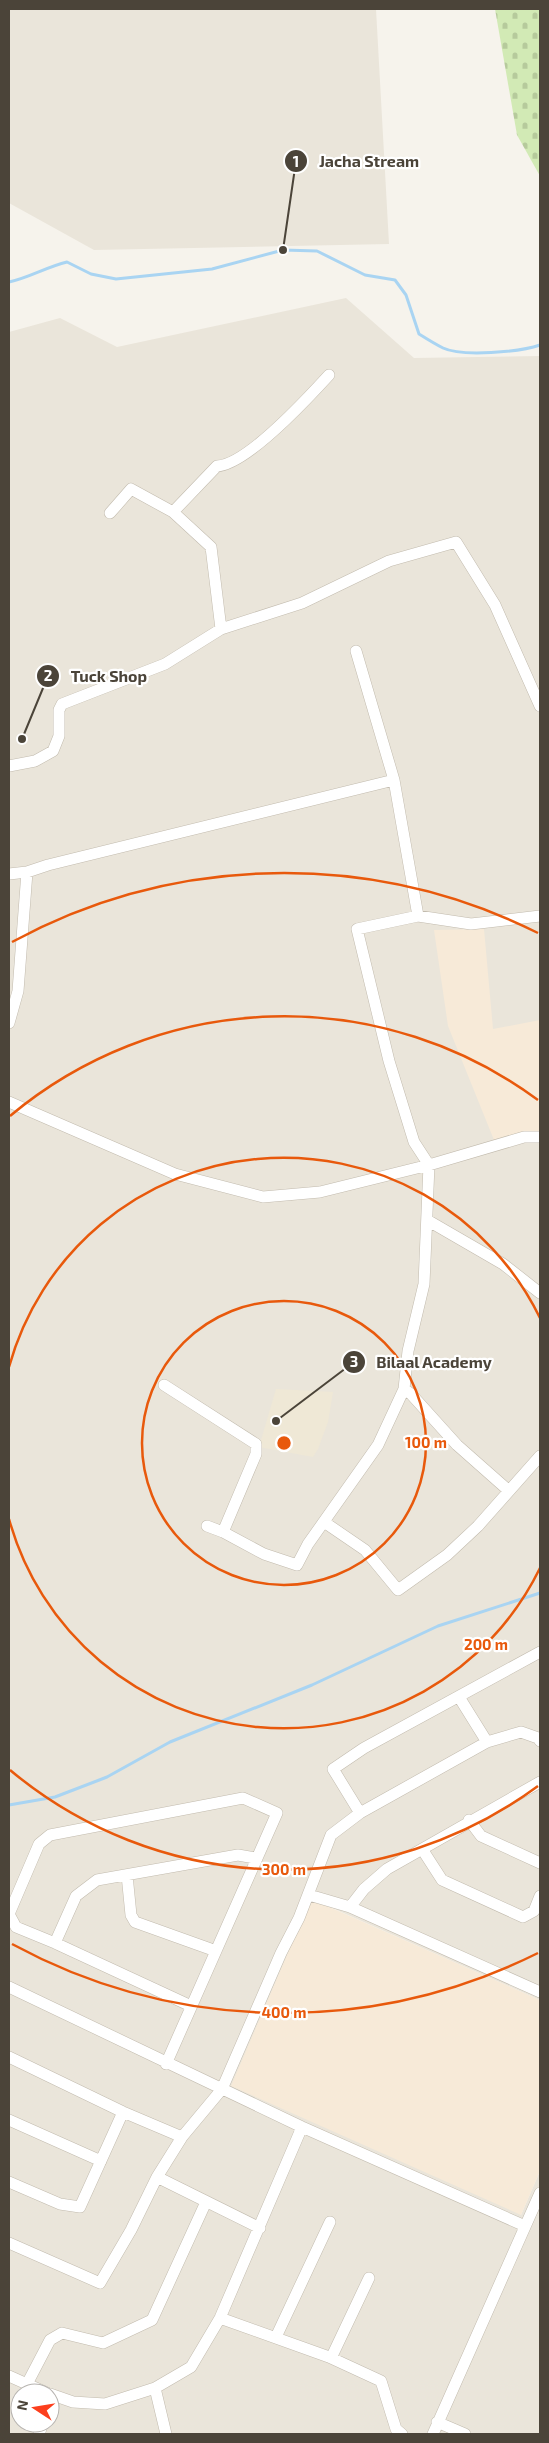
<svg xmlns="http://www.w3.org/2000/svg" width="549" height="2443" font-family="'Exo 2',sans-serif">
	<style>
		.residential { fill: #eae5da; fill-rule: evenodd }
		.commercial { fill: #f7ead8 }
		.education { fill: #efe8d6 }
		.cemetery { fill: url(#cemetery-stones) }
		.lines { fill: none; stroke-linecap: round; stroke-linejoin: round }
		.stream { stroke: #a9d4f2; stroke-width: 3 }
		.minor-casing { stroke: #c2bbae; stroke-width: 12 }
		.minor { stroke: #fff; stroke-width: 11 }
		.ring { fill: none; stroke: #e8590c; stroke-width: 2.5 }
		.centre { fill: #e8590c; stroke: #fff; stroke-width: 2.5 }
		.ring-label { font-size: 15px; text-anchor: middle; font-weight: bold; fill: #e8590c; stroke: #fff; stroke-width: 4.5; stroke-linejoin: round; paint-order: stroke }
		.leader { fill: none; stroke: #4b4439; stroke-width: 2 }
		.callout-dot { fill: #4b4439; stroke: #fff; stroke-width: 2 }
		.mark-label { font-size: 15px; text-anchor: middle; font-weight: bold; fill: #fff }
		.callout-label { font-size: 16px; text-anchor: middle; font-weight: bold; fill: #4b4439; stroke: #fff; stroke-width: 4.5; stroke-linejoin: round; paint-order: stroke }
	</style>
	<defs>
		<pattern id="cemetery-stones" width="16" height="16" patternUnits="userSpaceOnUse" patternTransform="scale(1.25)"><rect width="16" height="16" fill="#d2eab5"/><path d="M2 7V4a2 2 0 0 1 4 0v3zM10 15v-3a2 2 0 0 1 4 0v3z" fill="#b6ca9c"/></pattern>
	</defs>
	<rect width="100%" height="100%" fill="#f6f3ec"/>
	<path class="residential" d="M9,9H376L389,244L94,250L9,203Z
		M346,298L414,358L540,356V2000L312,1899L521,2215L540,2171V2434H9V332L60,318L117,347ZM20,2393H50V2423H20Z"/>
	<path class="commercial" d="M484,929L493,1029L540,1020V1135L494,1140L448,1026L434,930Z
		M311,1899L540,2000V2171L521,2215L231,2086Z"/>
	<path class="education" d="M276,1389L333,1392L328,1422L318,1449L313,1457L259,1447Z"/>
	<path class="cemetery" d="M495,9H540V176L517,135Z"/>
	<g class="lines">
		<path class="stream" d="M9,282C29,278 46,267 67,262L91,274L116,279L212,269L283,250L317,251L365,275L395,280L406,295L419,334C427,339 435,344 443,348C462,357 520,352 540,345
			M9,1805L55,1797L107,1777L170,1742L312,1685L438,1626L540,1593"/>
		<defs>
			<path id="minor" d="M173,512L217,466C246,465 308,398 329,375
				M110,513L131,489L173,512L211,547L221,629
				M356,651L394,780L418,916
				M9,766L35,761L53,751L59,736V710L62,704L165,664L221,629L302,603L389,561L456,542L495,605L540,706
				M9,874L27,872L48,865L394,780
				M9,1023L18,991L27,872
				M9,1102L175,1174L263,1197L320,1192L429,1165L524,1137H540
				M427,1220L503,1264L540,1293
				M164,1385L256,1444V1454L223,1532L264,1554L297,1565L308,1544L378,1445L404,1389L408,1351L424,1284L429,1165L414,1142L389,1061L357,929L418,916L471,924L540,916
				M404,1389L411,1394L457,1445L509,1491
				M324,1522L365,1550L398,1590L447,1555L478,1526L540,1456
				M207,1526L223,1532
				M459,1697L487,1742
				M360,1813L333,1769L364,1748L540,1652
				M469,1820L481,1836L540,1863
				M422,1849L442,1880L523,1917L534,1911L540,1896
				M127,1875L131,1915L135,1922L216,1951
				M309,1895L350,1907L540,1992
				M350,1907L364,1889L387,1869L540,1782
				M55,1943L76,1896L97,1880L238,1855L255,1858
				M9,1987L302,2127L525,2226
				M9,2057L123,2112L182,2137
				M166,2064L277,1813L243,1798L50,1835L39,1844L9,1914L16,1927L55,1943L191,2006
				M9,2120L101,2161
				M157,2177L260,2228
				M9,2182L60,2204L80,2207L123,2112
				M9,2243L100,2283L131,2230L157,2177L182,2137L222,2089L281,1953L299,1918L331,1835L360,1813L487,1742L521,1732L538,1738L540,1741
				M220,2318L329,2357L381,2381L396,2429L402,2434
				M276,2337L330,2222
				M329,2357L333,2354L369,2278
				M9,2376L47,2393
				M27,2384L50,2340L62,2333L103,2343L152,2320L206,2202
				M155,2388L166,2434
				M50,2394L73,2402L105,2404L155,2388L191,2367L220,2318L302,2127
				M437,2422L465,2434
				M39,2434L43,2423
				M433,2434L540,2193"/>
		</defs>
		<use href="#minor" class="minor-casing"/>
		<use href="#minor" class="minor"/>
	</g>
	<g class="ring">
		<circle cx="284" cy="1443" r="142"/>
		<path d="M540 1568A285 285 0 0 1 9 1519M9 1367A285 285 0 0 1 540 1318"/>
		<path d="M538 1786A427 427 0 0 1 10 1770M10 1116A427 427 0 0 1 538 1100"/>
		<path d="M538 1953A570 570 0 0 1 12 1944M12 942A570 570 0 0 1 538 933"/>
	</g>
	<circle cx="284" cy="1443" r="8" class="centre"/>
	<g class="ring-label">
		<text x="426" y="1448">100 m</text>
		<text x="486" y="1650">200 m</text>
		<text x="284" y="1875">300 m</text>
		<text x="284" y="2018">400 m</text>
	</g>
	<path class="leader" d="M283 250L296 161M22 739L48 676M276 1421L354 1362"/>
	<g class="callout-dot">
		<circle cx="283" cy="250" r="5"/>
		<circle cx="22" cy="739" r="5"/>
		<circle cx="276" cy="1421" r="5"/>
		<circle cx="296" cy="161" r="12"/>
		<circle cx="48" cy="676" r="12"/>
		<circle cx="354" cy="1362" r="12"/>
	</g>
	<g class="mark-label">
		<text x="296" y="167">1</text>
		<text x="48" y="681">2</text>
		<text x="354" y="1367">3</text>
	</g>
	<g class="callout-label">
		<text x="369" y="167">Jacha Stream</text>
		<text x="109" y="682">Tuck Shop</text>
		<text x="434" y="1368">Bilaal Academy</text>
	</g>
	<rect width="549" height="2443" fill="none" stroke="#4b4439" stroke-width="20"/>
	<g transform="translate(35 2408) rotate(282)"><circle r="24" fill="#ffffff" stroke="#b7b4b0"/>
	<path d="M0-4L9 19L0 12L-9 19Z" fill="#fc3f1d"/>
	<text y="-8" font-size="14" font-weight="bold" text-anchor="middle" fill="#4b4439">N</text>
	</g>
</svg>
